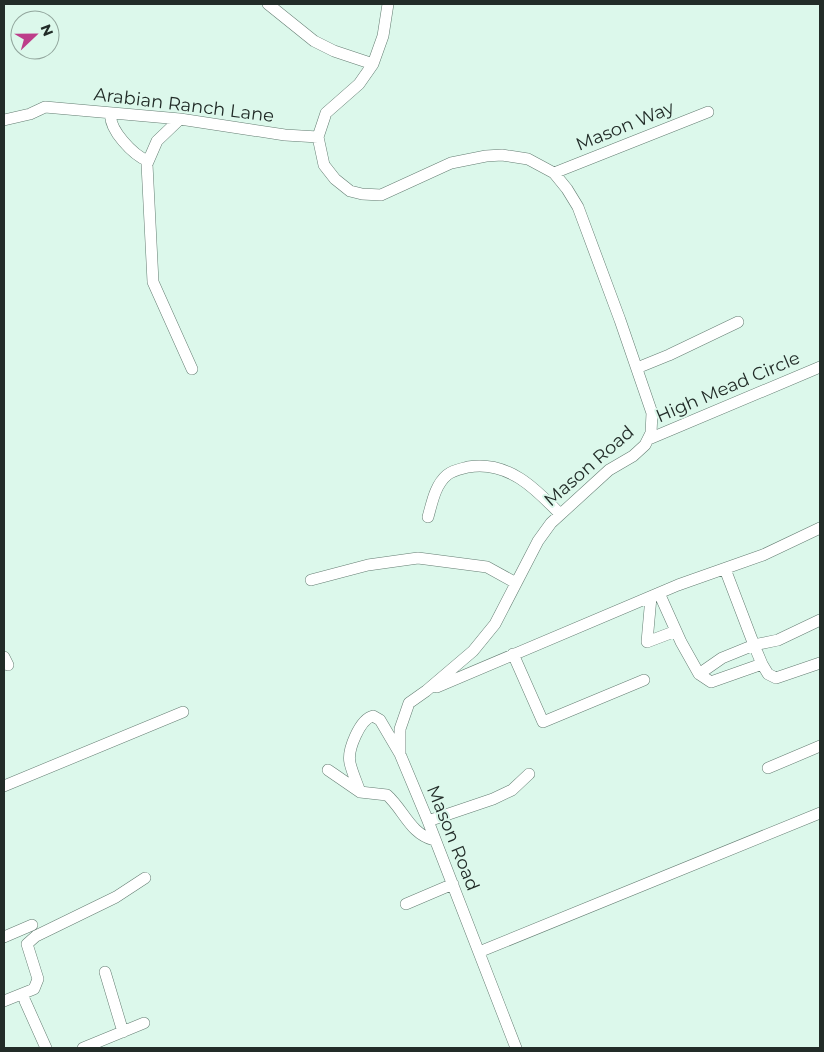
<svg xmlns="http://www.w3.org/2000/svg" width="824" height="1052" font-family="Montserrat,sans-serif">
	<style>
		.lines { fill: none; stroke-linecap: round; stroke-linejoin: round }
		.minor-casing { stroke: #647d72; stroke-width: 12 }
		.minor { stroke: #fff; stroke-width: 11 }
		.labels { text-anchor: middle; stroke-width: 4; stroke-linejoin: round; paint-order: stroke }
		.street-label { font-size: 18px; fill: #222c28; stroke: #dcf8eb }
	</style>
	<rect width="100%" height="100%" fill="#dcf8eb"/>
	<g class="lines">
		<defs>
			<path id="minor" d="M268,4L314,41L334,51L373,64
				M388,4L383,36L373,64L359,84L326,113L318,137L324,165L335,179L350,191L362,194L381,195L451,163L486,156L502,155L528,159L554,173L567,189L578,207L620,320L652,413L651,433L645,445L633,456L609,470L551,523L538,541L495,624L473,651L426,691L409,703L400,729V754L428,821L516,1048
				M111,113C108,129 133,155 148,161
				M180,119L157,141L147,164L153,282L192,369
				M4,120L30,114L45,107L180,119L285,135L318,137
				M554,173L708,112
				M637,368L669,355L738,322
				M649,439L820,367
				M428,517C432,503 435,485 447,475C453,470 461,469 468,467C508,460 536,489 560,514
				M725,569L754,645L778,640L820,620
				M311,580L368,565L418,558L487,567L516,583
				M659,593L681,642L699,674
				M651,597L647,642L676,631
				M754,645L762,664L711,682L699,674L722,658Z
				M513,654L543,722L644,680
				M4,657L8,665
				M762,664L768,674L776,678L820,663
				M437,687L678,585L763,555L820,528
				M768,768L820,746
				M328,770L360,792L387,795C404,810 410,834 434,840
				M4,786L183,712
				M360,792C357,783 352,772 350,763C347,750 360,719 373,716L380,720L400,754
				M428,821L493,799L512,790L529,774
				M406,904L453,884
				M4,937L32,925
				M479,952L820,813
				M105,972L123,1032
				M4,1001L34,989L38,979L27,944L36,936L116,897L145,878
				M25,1001L46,1048
				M83,1048L144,1023"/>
		</defs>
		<use href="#minor" class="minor-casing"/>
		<use href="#minor" class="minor"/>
	</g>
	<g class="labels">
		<g class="street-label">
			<text transform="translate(184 105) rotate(7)" y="6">Arabian Ranch Lane</text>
			<text transform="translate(625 126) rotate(-22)" y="6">Mason Way</text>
			<text transform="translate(728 387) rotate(-23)" y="6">High Mead Circle</text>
			<text transform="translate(589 466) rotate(-41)" y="6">Mason Road</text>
			<text transform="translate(453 838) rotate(68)" y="6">Mason Road</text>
		</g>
	</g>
	<rect width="824" height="1052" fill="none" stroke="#222c28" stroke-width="10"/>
	<g transform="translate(35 35) rotate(68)"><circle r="24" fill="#dcf8eb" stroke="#92a69d"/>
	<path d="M0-4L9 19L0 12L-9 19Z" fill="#bd3e8a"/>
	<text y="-8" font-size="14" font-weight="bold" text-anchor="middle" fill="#222c28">N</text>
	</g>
</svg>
